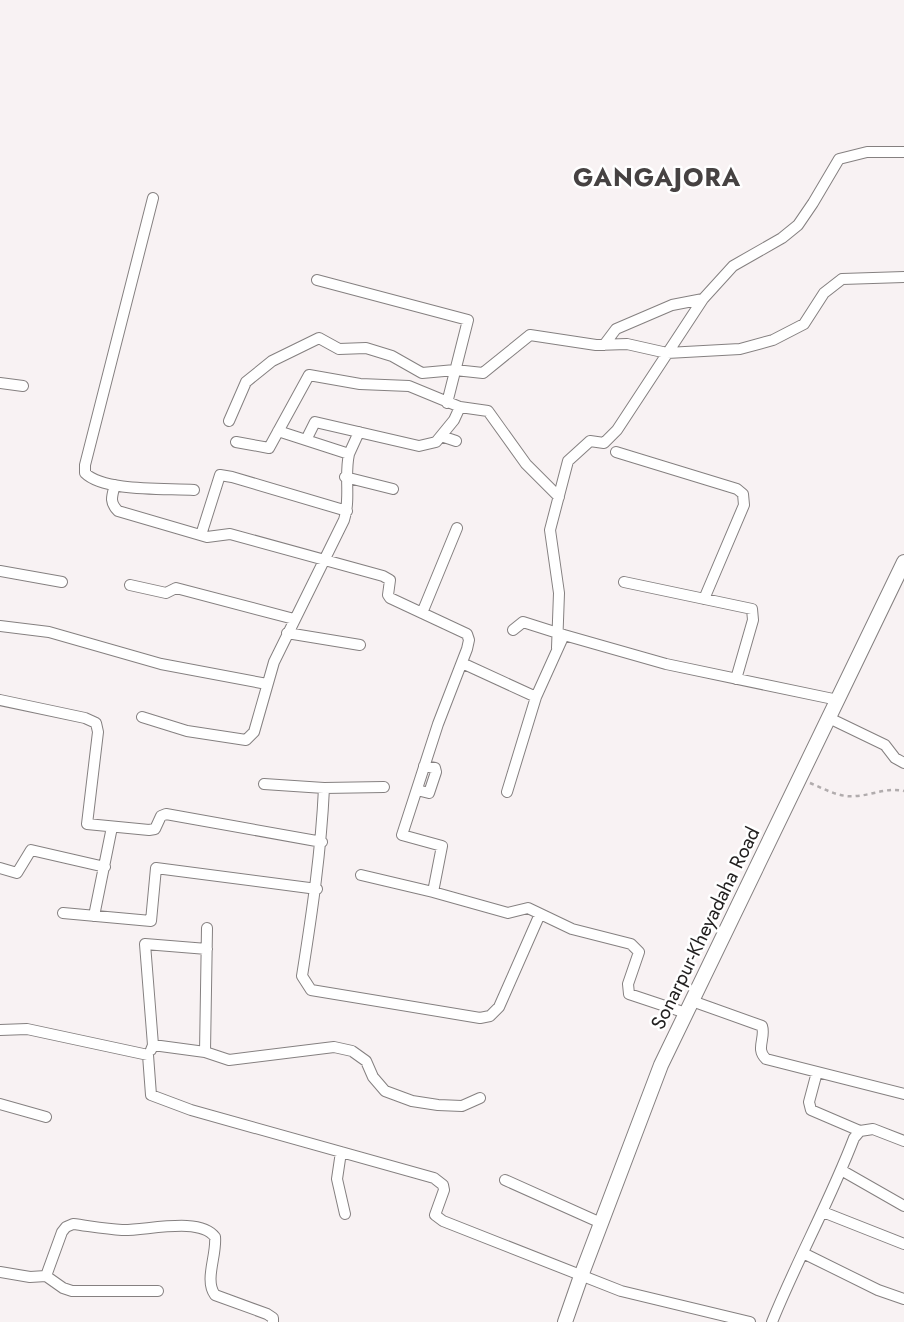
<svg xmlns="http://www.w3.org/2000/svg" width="904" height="1322" font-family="Jost,sans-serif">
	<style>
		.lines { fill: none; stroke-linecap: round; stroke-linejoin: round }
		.minor-casing { stroke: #858080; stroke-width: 12 }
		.secondary-casing { stroke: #858080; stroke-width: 16 }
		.path { stroke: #b1acad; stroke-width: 2.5; stroke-dasharray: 4 4; stroke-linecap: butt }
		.minor { stroke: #fff; stroke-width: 10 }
		.secondary { stroke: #fff; stroke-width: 14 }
		.labels { text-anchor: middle; stroke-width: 5; stroke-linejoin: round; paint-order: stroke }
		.street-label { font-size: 20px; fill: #201e1e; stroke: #fff }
		.district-label { font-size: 25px; font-weight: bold; letter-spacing: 1px; fill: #464242; stroke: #fff }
	</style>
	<rect width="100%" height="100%" fill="#f8f2f3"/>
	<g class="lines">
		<defs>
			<path id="minor" d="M153,198L85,465V473C104,492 167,488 194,490
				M317,280L468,320L447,403
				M604,345L616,329L672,305L703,299
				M0,383L23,386
				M460,407L488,411L526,464L559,497
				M229,421L246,382L272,361L319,338L339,349L366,348L392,356L422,373L455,370L483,373L530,335L596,345L627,344L667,353L740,349L773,340L804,324L824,293L842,279L904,277
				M278,431L349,454L359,432
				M441,436L456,441
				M236,442L269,448L309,375L360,384L409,386L460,407L454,420L436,442L419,446L315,422L306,440
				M616,452L737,489L743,494L744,505L704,599
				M345,477L393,489
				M115,485C112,496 109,502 118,511L207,537L230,534L383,576L390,580L388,595L390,598L467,634L469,640L467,649L438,724L402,835L442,846L433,892L508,913L528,908L572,929L631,944L639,952L628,984L629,994L686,1013
				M201,535L220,475L232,477L347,511
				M0,571L62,582
				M624,582L752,609L753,620L736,679
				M130,585L166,593L176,588L294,619
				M422,613L457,528
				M0,626L49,632L161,664L267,684
				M513,630L523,622L564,635
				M287,633L360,645
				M557,648L559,593L550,530L568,461L590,441L604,443L617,430L703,299L733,266L782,238L798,225L813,203L839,159L867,152H904
				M462,663L536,697
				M0,700L85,718L96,723L98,732L87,824L149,830L155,829L161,816L166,814L322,842
				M142,717L187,731L246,740L254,732L274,662L344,520C351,498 344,477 349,454
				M829,718L885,745L895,758L904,763
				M264,784L324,788L384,787
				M324,788C321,852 312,913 302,976L311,990L480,1018L490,1016L499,1007L540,914
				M417,790L429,793L436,772L435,768L424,766
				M507,792L536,697L564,635L666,664L838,700
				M0,868L17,873L31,850L105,867
				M361,875L433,892
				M63,913L151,921L156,868L317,889
				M94,916L112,827
				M692,1001L762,1026C766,1038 755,1049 766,1059L904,1094
				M0,1030L27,1029L148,1055L151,1095L191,1110L434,1178L443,1185L444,1190L435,1215L443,1221L621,1291L750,1322
				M153,1045L205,1052L229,1060L334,1047L352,1051L366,1061L373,1077L385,1091L412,1101L438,1105L462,1106L480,1098
				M151,1050L153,1045L145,944L207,949
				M205,1052L207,928
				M817,1072L809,1102L811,1110L860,1131
				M0,1104L46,1117
				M341,1152L337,1179L345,1214
				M841,1170L904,1206
				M505,1180L601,1223
				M823,1212L904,1244
				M803,1253L878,1290L904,1299
				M0,1272L30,1277L46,1276L62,1232L66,1227L73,1224C89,1226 106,1229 122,1230C145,1231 200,1216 215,1237C217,1255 204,1280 215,1295L267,1314L273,1318V1322
				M46,1276L63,1288L72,1291H158
				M772,1322C797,1260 830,1201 854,1138L860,1131L873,1129L904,1141"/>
			<path id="secondary" d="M565,1322L581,1276L661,1065L904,562"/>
		</defs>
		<use href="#minor" class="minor-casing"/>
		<use href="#secondary" class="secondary-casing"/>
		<path class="path" d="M810,783C825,789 839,798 856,796C873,795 887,787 904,791"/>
		<use href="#minor" class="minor"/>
		<use href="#secondary" class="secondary"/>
	</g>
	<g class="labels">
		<g class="street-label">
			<text transform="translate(705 928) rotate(-64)" y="7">Sonarpur-Kheyadaha Road</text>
		</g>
		<g class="district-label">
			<text x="657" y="186">GANGAJORA</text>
		</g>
	</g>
</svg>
